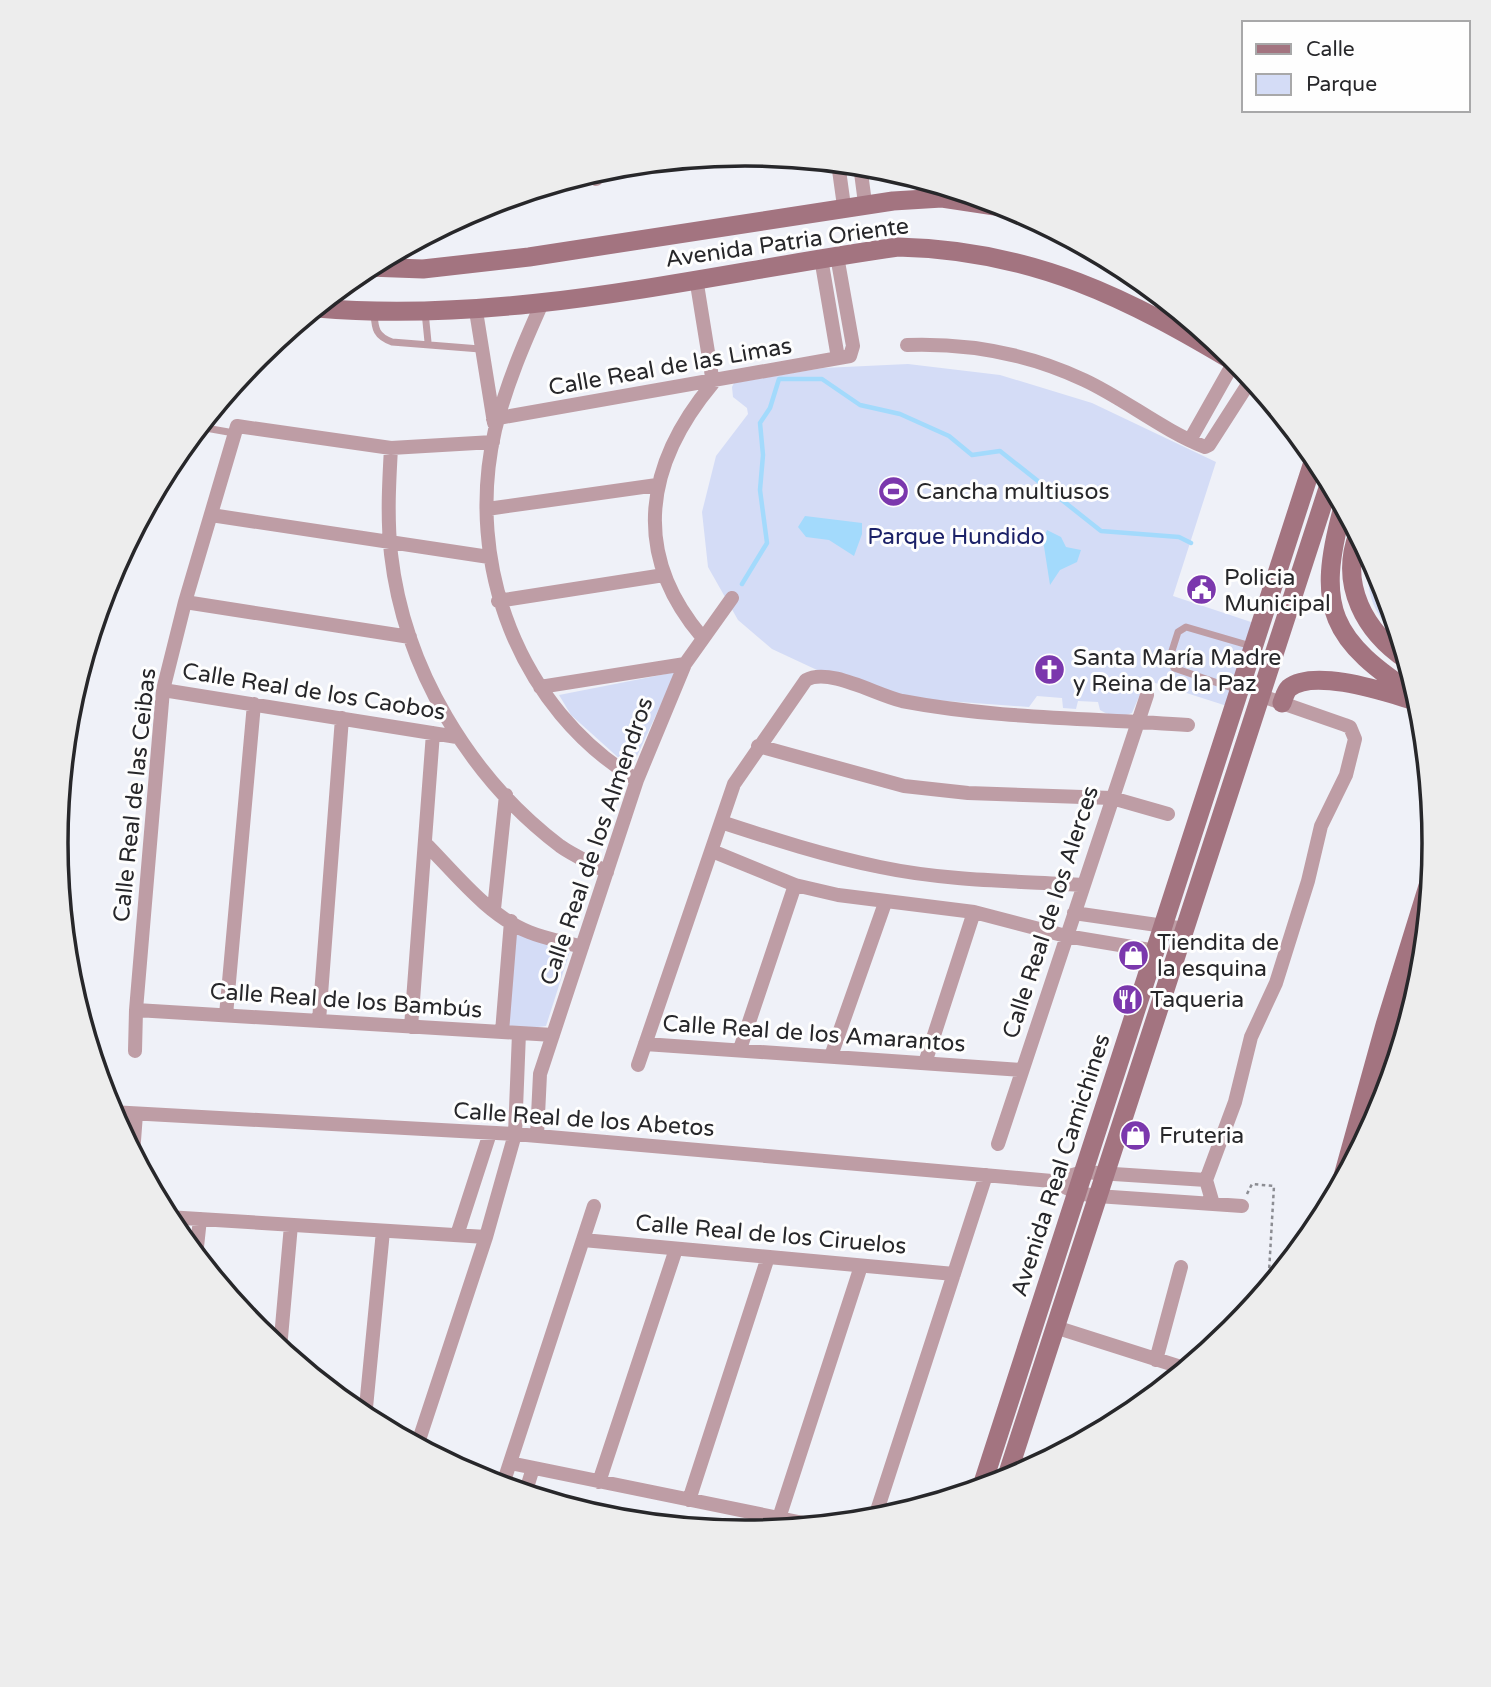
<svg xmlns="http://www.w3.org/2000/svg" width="1491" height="1687" font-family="'Varela Round',sans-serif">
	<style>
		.green { fill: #d4dcf6 }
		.water { fill: #a3dafc }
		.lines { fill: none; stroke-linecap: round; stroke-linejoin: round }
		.stream { stroke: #a3dafc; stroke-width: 4.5 }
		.path { stroke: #8c8d93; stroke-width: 2.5; stroke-dasharray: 3.5 3.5; stroke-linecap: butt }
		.lane { stroke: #be9da5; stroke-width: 7 }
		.street { stroke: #be9da5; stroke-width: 14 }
		.secondary { stroke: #a37480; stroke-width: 19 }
		.labels { text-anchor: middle; stroke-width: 6; stroke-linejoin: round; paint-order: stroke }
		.street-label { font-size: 23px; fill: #27272a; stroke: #fefefe }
		.poi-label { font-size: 23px; fill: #27272a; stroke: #fefefe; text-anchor: start }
		.park-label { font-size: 23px; fill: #1b2168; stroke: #fefefe }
		.rim { fill: none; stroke: #27272a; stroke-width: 3.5 }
	</style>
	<rect width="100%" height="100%" fill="#eff1f8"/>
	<path class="green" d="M908,364L1000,375L1092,403L1216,462L1173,596L1254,623L1227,706L1146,680L1132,713C1120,718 1112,717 1100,710L1098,702L1078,701L1076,709L1063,708L1062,698L1037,696L1029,707L933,700L881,691L817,670L772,649L738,620L708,567L702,512L716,456L748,414L747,408L733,397L732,387L734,383L823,368Z
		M1369,554L1383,580L1401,641C1372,612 1365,595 1369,554Z
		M676,672L631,769L571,715L559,695Z
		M513,928L571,948L546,1026L522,1029L507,1026Z"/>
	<path class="water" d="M805,516L862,523V534L854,556L829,540L806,537L798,527Z
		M1047,530L1061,537L1066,547L1081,550L1077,562L1060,570L1050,585L1043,540Z"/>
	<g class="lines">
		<path class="stream" d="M742,584L767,543L760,490L763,455L760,423L770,408L779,379H822L860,405L900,414L949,436L972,455L1000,451L1101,531L1179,537L1191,543"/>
		<path class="path" d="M1247,1194L1252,1184L1274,1186L1268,1289"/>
		<path class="lane" d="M425,312L428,342
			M374,314C375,329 376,336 392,342L480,349
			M200,427L234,433
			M1238,690L1174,668L1170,657L1178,632L1186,627L1251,646
			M1015,1459L1038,1465"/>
		<path class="street" d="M838,163L844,206
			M860,165L865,203
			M593,173L596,179
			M821,258L838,358
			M696,278L713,383C646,463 630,552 702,637
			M543,301C524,343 506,385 495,430C464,564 519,709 637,780
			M476,311L494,423
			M907,345C967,343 1029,354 1084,380C1125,399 1162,430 1205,447L1209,445L1252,378
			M493,419L850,356L853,346L837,256
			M1190,440L1234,362
			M391,448C389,483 387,518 391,554C404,668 469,777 560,846C574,856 591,863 607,872
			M487,509L657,485
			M211,515L489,557
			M498,601L664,575
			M185,602L410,637
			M540,687L685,664
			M163,690L457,737
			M758,746L904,786L968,793L1112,798L1168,814
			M721,822C773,839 826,856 880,867C946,881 1016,881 1083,885
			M425,843C455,873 488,916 529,932C546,939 565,942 582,947
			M712,851L795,885L838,895L974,912L1066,936L1156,951
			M494,909L506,795
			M1074,913L1185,929
			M136,1010L553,1035
			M226,1015L254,704
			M319,1021L342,718
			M411,1027L433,733
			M502,1032L511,921
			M645,1044L1022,1070
			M740,1049L795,885
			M135,1051L136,1010L163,690L185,602L237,426L391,448L493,442
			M831,1056L885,903
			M925,1063L974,912
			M638,1065L734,784L806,680C829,667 876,695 902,701C996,719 1093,718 1188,725
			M111,1112L515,1134L1052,1181L1077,1193L1097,1196L1242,1206
			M537,1136L540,1074L637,780L685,664L732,598
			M998,1144L1147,695
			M133,1154L136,1114
			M1052,1181L1083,1172L1206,1180
			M1213,1204L1206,1180L1235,1102L1251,1037L1276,983L1308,881L1321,826L1346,775L1355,739L1350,727L1345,725L1262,696
			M167,1217L486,1237
			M457,1235L490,1133
			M583,1240L954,1274
			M196,1256L200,1219
			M1055,1327L1187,1369
			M280,1349L291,1225
			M1156,1360L1181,1267
			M365,1418L383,1231
			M417,1446L486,1237L515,1134L519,1033
			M510,1463L818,1526
			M599,1482L676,1249
			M502,1487L594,1206
			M525,1494L533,1468
			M689,1500L768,1257
			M779,1518L861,1266
			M874,1520L986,1175"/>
		<path class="secondary" d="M368,267L423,269L529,257L893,201L942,198L1015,209
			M317,308C512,325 706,274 898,247C1033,250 1128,298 1241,366
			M1343,507C1315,609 1330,640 1418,697
			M1358,534C1339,585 1365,632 1407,660
			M1282,703C1284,698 1285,692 1289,688C1314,668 1385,692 1412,700
			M1367,1137L1422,972
			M1340,1187L1385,1025L1432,873
			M1005,1482L1330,482
			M981,1489L1315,456"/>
	</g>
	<defs>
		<symbol id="stadium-disc" viewBox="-11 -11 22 22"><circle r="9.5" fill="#7b38ad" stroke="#fefefe"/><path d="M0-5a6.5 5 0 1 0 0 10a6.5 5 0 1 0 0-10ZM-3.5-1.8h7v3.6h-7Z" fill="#fff"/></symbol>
		<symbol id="civic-disc" viewBox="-11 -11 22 22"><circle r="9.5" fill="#7b38ad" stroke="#fefefe"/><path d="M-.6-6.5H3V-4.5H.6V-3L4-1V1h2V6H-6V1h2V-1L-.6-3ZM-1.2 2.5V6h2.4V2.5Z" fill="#fff"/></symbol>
		<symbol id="church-disc" viewBox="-11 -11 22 22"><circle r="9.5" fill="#7b38ad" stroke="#fefefe"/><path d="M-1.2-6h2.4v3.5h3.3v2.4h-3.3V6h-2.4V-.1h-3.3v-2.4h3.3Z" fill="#fff"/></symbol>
		<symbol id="shop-disc" viewBox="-11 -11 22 22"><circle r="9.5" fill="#7b38ad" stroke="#fefefe"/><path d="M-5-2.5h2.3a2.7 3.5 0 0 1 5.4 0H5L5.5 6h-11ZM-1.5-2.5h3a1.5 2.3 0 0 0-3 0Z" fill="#fff"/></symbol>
		<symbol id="restaurant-disc" viewBox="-11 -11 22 22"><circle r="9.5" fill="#7b38ad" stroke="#fefefe"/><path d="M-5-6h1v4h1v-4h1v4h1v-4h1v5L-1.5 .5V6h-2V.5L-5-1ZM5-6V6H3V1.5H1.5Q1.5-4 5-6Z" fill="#fff"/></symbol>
	</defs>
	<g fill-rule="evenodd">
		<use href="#stadium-disc" x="876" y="474" width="35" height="35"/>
		<use href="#civic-disc" x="1184" y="572" width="35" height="35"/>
		<use href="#church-disc" x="1032" y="652" width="35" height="35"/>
		<use href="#shop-disc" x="1116" y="938" width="35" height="35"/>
		<use href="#restaurant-disc" x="1110" y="982" width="35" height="35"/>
		<use href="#shop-disc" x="1118" y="1118" width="35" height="35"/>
	</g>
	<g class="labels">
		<g class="street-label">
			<text transform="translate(787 242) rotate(-8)" y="8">Avenida Patria Oriente</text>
			<text transform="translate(670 366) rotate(-10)" y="8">Calle Real de las Limas</text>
			<text transform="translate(314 691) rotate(9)" y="8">Calle Real de los Caobos</text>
			<text transform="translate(134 795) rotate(-84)" y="8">Calle Real de las Ceibas</text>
			<text transform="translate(596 841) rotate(-71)" y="8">Calle Real de los Almendros</text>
			<text transform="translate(1050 912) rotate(-72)" y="8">Calle Real de los Alerces</text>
			<text transform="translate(346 1000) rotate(4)" y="8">Calle Real de los Bambús</text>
			<text transform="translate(814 1033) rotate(4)" y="8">Calle Real de los Amarantos</text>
			<text transform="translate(584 1119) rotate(4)" y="8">Calle Real de los Abetos</text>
			<text transform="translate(1060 1165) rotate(-72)" y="8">Avenida Real Camichines</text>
			<text transform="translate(771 1234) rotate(5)" y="8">Calle Real de los Ciruelos</text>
		</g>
		<g class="poi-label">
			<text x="916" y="499">Cancha multiusos</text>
			<text x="1224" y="585">Policia<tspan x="1224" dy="26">Municipal</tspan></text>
			<text x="1073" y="665">Santa María Madre<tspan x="1073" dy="26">y Reina de la Paz</tspan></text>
			<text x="1157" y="950">Tiendita de<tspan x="1157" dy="26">la esquina</tspan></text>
			<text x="1150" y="1007">Taqueria</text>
			<text x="1159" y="1143">Fruteria</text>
		</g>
		<g class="park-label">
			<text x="956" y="544">Parque Hundido</text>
		</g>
	</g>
	<path d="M0 0H1491V1687H0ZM68 843a677 677 0 1 1 1354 0a677 677 0 1 1-1354 0Z" fill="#ededed" fill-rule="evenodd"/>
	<path class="rim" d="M68 843a677 677 0 1 1 1354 0a677 677 0 1 1-1354 0Z"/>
	<rect x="1242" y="21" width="228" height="91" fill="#fefefe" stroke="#a8a8a9" stroke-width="2"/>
	<rect x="1256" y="44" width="35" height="10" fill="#a37480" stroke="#a8a8a9" stroke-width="2"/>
	<text x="1306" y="56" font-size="21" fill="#27272a">Calle</text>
	<rect x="1256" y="74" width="35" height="21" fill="#d4dcf6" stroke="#a8a8a9" stroke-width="2"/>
	<text x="1306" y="91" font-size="21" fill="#27272a">Parque</text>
</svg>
